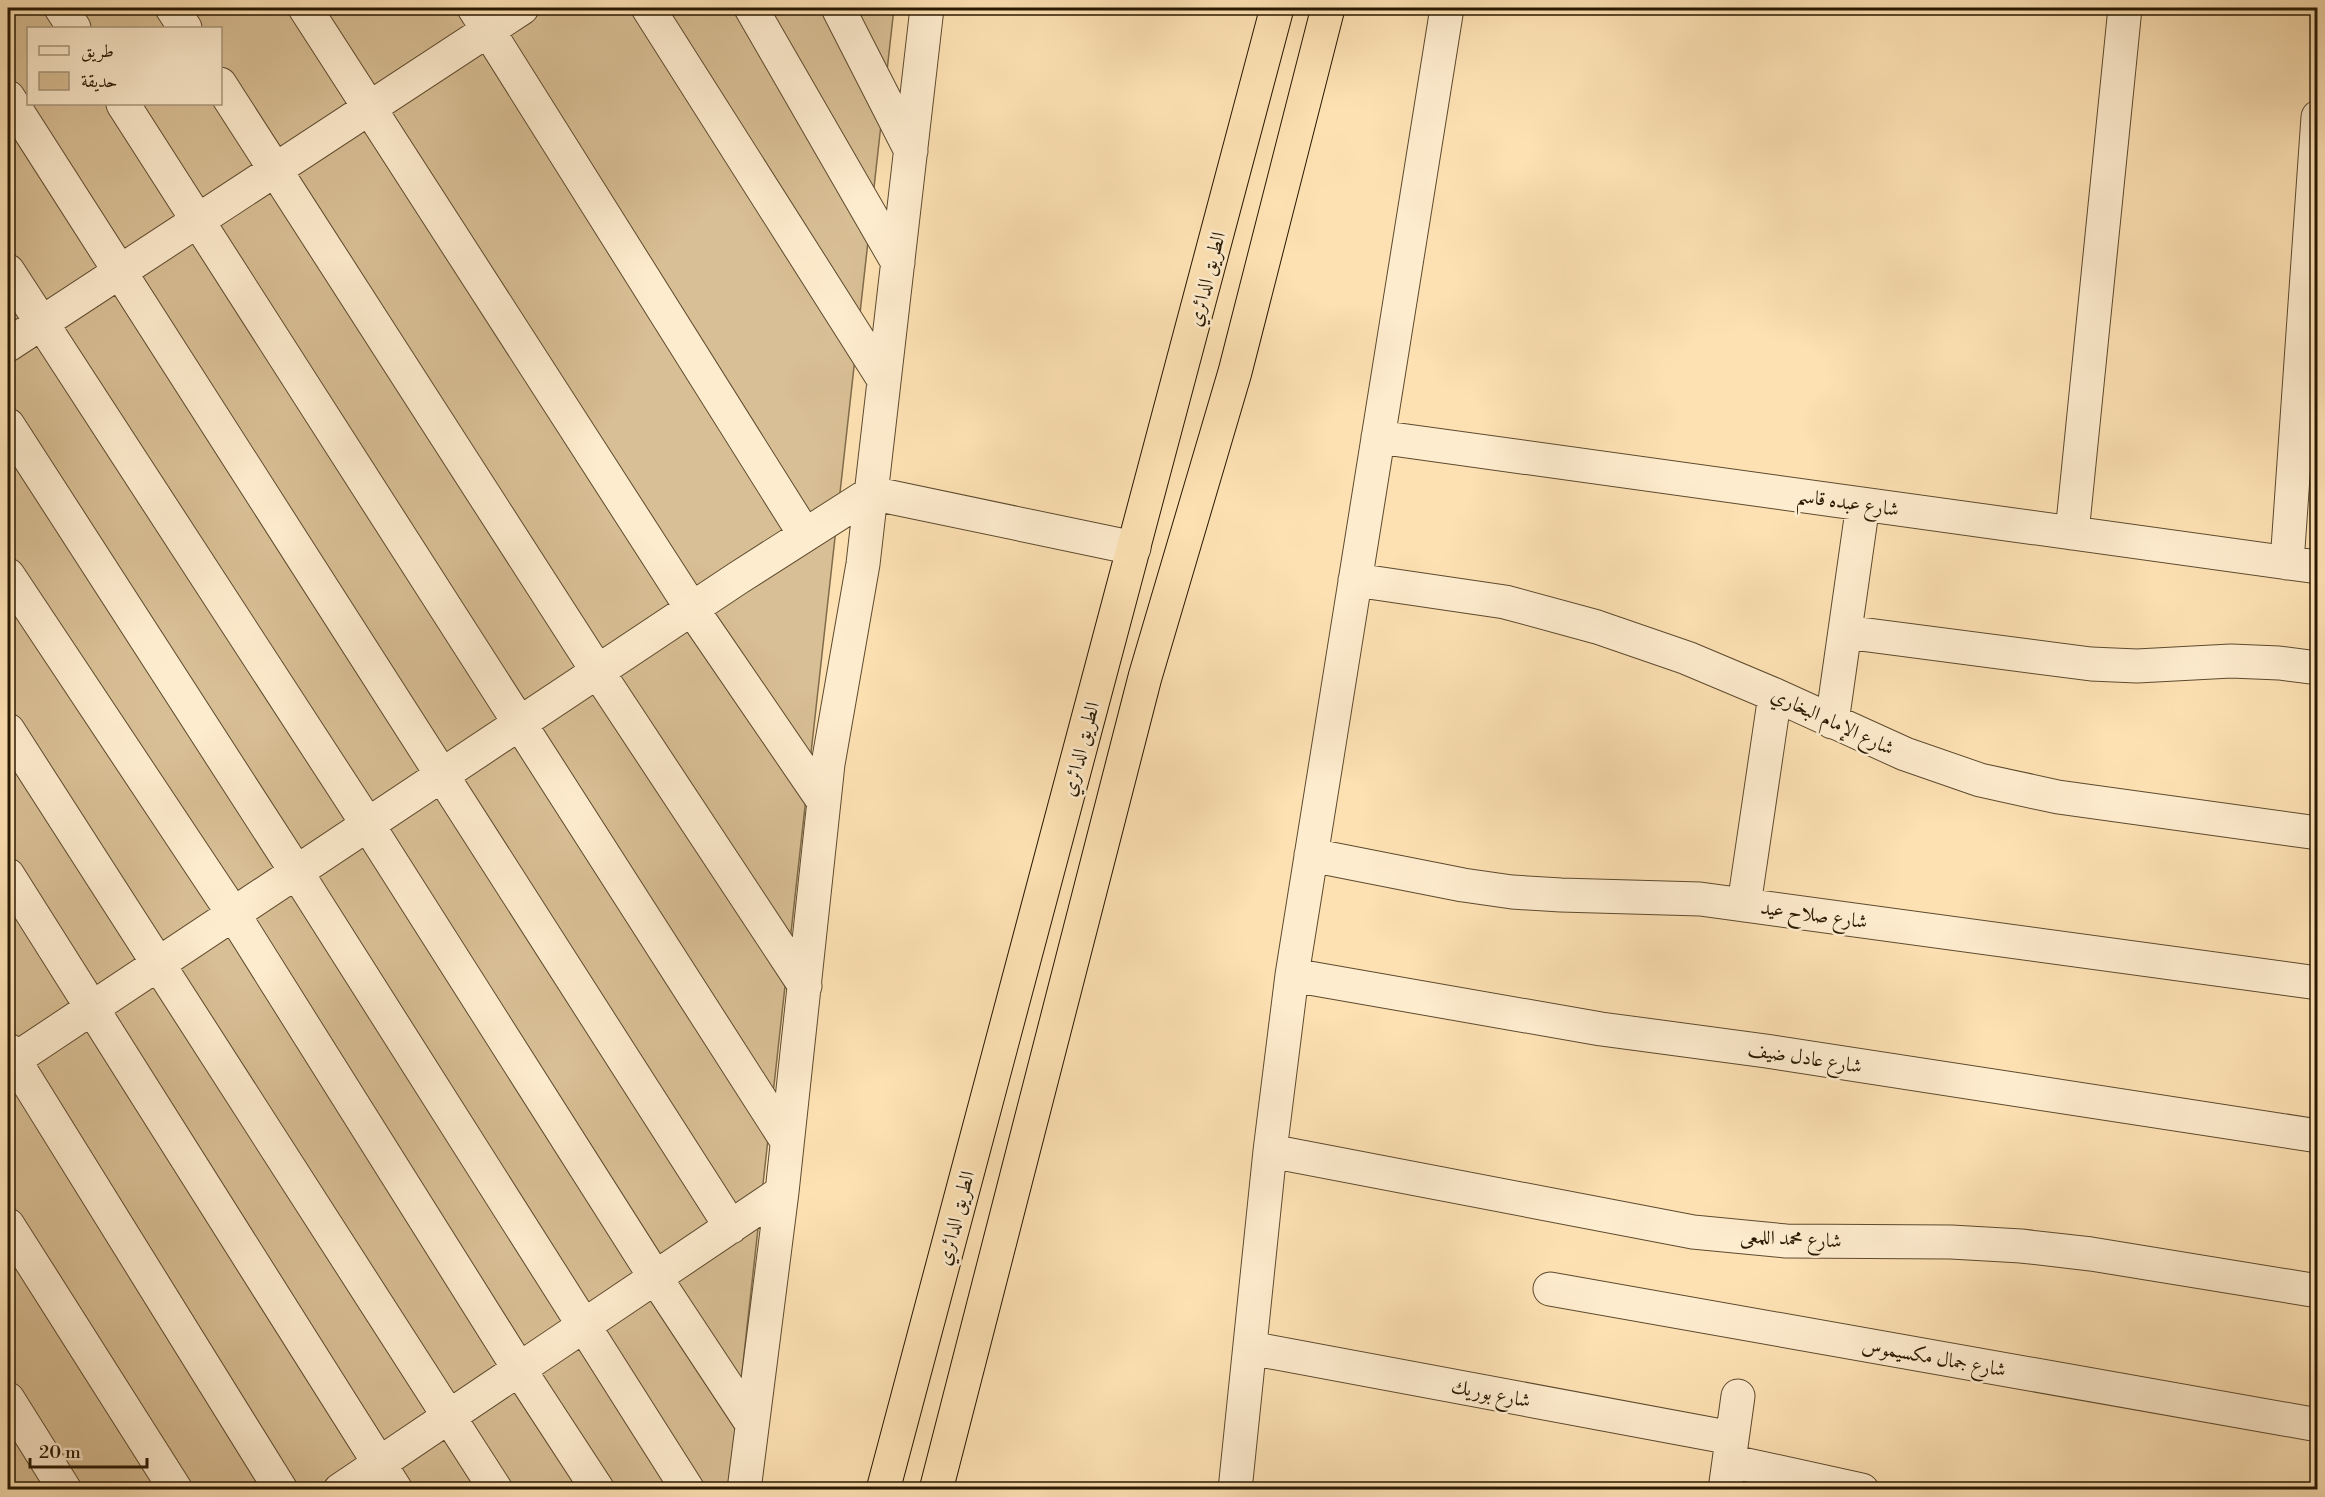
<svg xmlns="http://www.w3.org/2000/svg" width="2325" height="1497" font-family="'Libre Bodoni',Amiri,serif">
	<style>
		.green { fill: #d9bf95; stroke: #806c4b; stroke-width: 1.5; fill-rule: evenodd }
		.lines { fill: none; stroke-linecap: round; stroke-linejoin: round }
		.minor-casing { stroke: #5d4a2e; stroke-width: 35 }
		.highway-casing { stroke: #281801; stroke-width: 35 }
		.minor { stroke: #feecce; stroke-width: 33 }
		.highway { stroke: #fde1b3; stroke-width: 33 }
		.labels { text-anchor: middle; stroke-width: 5; stroke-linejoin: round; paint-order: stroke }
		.street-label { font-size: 20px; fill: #281801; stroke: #feecce }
	</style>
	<rect width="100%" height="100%" fill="#fde1b3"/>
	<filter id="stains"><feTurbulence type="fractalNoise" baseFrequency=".00333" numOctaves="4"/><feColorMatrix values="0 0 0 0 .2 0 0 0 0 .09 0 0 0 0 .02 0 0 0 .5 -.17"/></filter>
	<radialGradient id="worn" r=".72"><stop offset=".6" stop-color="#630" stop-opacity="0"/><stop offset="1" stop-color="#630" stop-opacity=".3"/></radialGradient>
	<path class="green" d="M8,8H894L729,1489H8ZM28,28H220V104H28Z"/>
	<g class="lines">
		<defs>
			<path id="minor" d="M61,8L74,28
				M172,8L185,28
				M305,8L692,609L824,802
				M474,8L805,535
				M648,8L884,380
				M751,8L898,263
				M838,8L911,151
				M220,84L598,672L805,986
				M8,97L731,1227
				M123,104L787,1141
				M8,271L368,825L655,1277L752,1424
				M8,345L522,8
				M8,425L297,873L688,1490
				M1378,437L2318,567
				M2072,533L2125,8
				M2287,563L2318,117
				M8,575L234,915L519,1369L598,1490
				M1355,580L1505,602L1597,627L1687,658L1775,695L1905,754L1980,780L2058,797L2318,833
				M1845,632L2091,664L2137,666L2231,661L2279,663L2318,668
				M1832,722L1863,504
				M8,730L496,1490
				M1311,855L1463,885L1512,892L1561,895L1700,899L2318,983
				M8,875L396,1490
				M1744,905L1775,695
				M1292,975L1601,1029L1766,1051L2318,1136
				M8,1050L281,1490
				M8,1064L738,578L871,493L1134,548
				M1270,1151L1693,1232L1786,1241L1951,1242L2021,1246L2091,1254L2318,1291
				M8,1225L176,1490
				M1550,1289L2318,1425
				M1250,1348L1732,1438
				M8,1399L65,1490
				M1729,1461L1862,1490
				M340,1490L782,1192
				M744,1490L782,1192L828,764L863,564L927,8
				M1235,1490L1270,1151L1292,975L1447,8
				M1725,1490L1738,1396"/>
			<path id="highway" d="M883,1490L1277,8
				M936,1490L1145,677L1235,372L1328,8"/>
		</defs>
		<use href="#minor" class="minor-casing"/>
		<use href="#highway" class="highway-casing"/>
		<use href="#minor" class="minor"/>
		<use href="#highway" class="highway"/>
	</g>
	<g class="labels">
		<g class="street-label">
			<text transform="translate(1206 279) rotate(-75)" y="7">الطريق الدائري</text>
			<text transform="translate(1848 502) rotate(8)" y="7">شارع عبده قاسم</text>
			<text transform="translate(1833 721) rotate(25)" y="7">شارع الإمام البخاري</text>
			<text transform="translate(1080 749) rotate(-75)" y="7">الطريق الدائري</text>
			<text transform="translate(1814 914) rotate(8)" y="7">شارع صلاح عيد</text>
			<text transform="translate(1805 1057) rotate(9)" y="7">شارع عادل ضيف</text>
			<text transform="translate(955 1218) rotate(-75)" y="7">الطريق الدائري</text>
			<text transform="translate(1791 1238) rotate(3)" y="7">شارع محمد اللمعى</text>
			<text transform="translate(1934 1357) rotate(10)" y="7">شارع جمال مكسيموس</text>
			<text transform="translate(1491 1393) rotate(11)" y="7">شارع بوريك</text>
		</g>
	</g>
	<rect width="2325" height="1497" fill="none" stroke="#fde1b3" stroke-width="30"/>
	<rect x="9" y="9" width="2307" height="1479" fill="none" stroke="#281801" stroke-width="3"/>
	<rect x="15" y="15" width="2295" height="1467" fill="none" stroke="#281801" stroke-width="1.5"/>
	<rect x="27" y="27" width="195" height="78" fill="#feecce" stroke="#a8977c" stroke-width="1.5"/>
	<rect x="39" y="46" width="30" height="9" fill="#feecce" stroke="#a8977c" stroke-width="1.5"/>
	<text x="81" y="57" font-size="18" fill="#281801">طريق</text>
	<rect x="39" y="72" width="30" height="18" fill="#d9bf95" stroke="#a8977c" stroke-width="1.5"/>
	<text x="81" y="87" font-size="18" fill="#281801">حديقة</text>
	<path d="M30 1458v9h117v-9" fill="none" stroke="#281801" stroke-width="3"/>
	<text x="39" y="1458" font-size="18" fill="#281801" stroke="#feecce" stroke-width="4.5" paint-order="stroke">20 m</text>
	<rect width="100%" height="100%" filter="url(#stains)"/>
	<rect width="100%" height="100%" fill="url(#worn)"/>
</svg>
